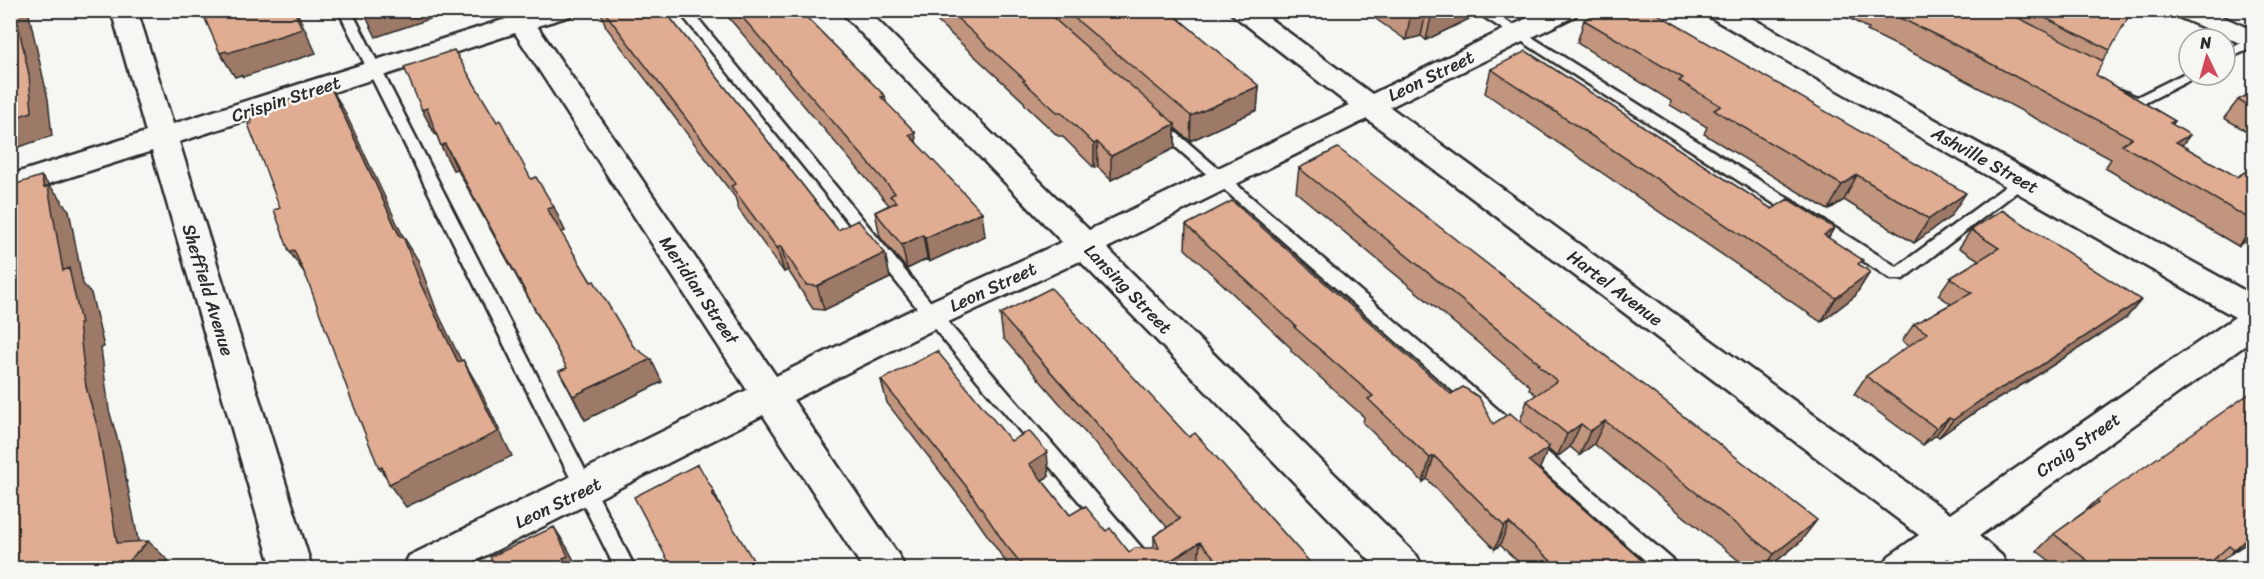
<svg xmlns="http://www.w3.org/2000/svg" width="2264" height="579" font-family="Sriracha,sans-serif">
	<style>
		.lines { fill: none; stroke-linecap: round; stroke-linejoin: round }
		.service-casing { stroke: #2b2b2b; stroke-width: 5 }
		.minor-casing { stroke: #2b2b2b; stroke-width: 5 }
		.service { fill: #f6f6f2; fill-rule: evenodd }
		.minor { fill: #f6f6f2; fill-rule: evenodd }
		.wall { fill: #c1957e; stroke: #2b2b2b; stroke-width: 1.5 }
		.shaded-wall { fill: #9d7967; stroke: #2b2b2b; stroke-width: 1.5 }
		.building { fill: #e0ad93; stroke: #2b2b2b; stroke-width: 1.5 }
		.labels { text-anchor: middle; stroke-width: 5; stroke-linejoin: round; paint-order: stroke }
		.street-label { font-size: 18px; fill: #2b2b2b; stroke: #f6f6f2 }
	</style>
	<rect width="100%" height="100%" fill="#f6f6f2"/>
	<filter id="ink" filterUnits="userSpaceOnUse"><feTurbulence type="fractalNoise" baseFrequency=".0167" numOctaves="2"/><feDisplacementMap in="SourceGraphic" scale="12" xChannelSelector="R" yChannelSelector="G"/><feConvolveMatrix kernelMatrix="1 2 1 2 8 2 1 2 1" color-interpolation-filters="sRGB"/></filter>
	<g filter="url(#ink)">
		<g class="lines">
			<defs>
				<path id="service" d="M338,10H351L635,568H615Z
					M678,10H691L938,311L1154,562L1157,568H1135L926,319Z
					M1473,10H1489L1897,267L2018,177H2028L2031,181L1903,279H1891Z
					M2254,37V47L2225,60V51Z
					M2189,71V75H2196L2194,78L2137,107L2114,94L2121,90L2137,97Z
					M1158,119L1163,121L1675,562L1678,568H1654L1153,127L1151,124Z"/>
				<path id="minor" d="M111,10H137L173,124L506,19L500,10H574L570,16L537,26L776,376L920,306L1062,242L839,10H867L1089,230L1349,105L1227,10H1258L1372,94L1544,10H1579L1575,16L1390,107L1950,514L2235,317L1708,16L1704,10H1737L2254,296V339L1979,536L2002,556L2008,568H1960L1948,558L1934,568H1883L1889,556L1919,535L1367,119L1107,248L1417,556L1423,568H1377L1080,261L944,324L793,400L899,556L905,568H863L763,415L461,568H403L409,556L747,390L515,33L179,142L312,568H272L152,151L10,196V175L146,132Z
					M2172,10H2208L2254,31V49L2176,16Z"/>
			</defs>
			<use href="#service" class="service-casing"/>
			<use href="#minor" class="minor-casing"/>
			<use href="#service" class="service"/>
			<use href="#minor" class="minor"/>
		</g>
		<path class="wall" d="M600,10H664L838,230L885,253L890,278L824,310L813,309L788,270L784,272L739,210L735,197L606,27Z
			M722,10H799L885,96L886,103L915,132L916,142L985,236L929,262L927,259L907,269L880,237L875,212L889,205Z
			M925,10H1168L1259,86L1257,110L1190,141L1175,128V148L1111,180L1098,167L1094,168L1062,136H1058L1025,105L1024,102Z
			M1363,10H1478L1477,15L1426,40L1421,36L1406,40Z
			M1834,10H2124L2110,50L2102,61L2096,75L2175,121L2172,125L2181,145L2237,177L2253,167V235L2238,246L2105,168L2111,159L1931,62L1867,31L1869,29Z
			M1584,20L1950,217L1914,243L1844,200L1828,210L1704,134L1707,127L1670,105L1671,101L1577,43Z
			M1491,69L1772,209L1834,228L1828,238L1860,265L1870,272L1855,296L1821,322L1485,93Z
			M2253,92V135L2224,118L2238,100Z
			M422,110L531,179L565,231L561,233L591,282L633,346L662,382L585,420L559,371L567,368L457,169L453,170L441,146L436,133L435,134Z
			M1299,168L1800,542L1768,568H1748L1594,444L1580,455L1570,447L1557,457L1548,449L1539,470L1647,565L1664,568H1525L1500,545L1495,549L1427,479L1423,482L1363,423L1364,417L1291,351V348L1185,249L1186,225L1451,394L1493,424L1520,421L1527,401L1536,395L1529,389L1530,386L1296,192Z
			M1971,230L2141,300L2126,318L2025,383L1970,415L1939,437L1936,435L1923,445L1854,394L1866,376L1909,346L1902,341L1914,324L1951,304L1938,295L1950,278L1979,260L1959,248Z
			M1000,314L1189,437L1315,568H1202L1198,564L1192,568H1010L969,509L887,403L881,380L1011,441L1049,476L1042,480L1070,515L1106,531L1129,552L1154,548V536L1167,527L1003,338Z
			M2097,500L2253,539L2230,554L2214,567L2210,563L2204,568H2059L2037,551L2054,534L2084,512Z"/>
		<path class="shaded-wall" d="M15,10H28L48,99L52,136L10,150V119Z
			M294,10H296L316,53L243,77L241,75L235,77L220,53Z
			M372,10H446L447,13L376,37L364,13Z
			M1444,10H1478L1477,15L1426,40L1431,17Z
			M1426,13L1421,36L1406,40L1410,17Z
			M330,86L344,110L403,236L418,260L436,309L473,385L458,362L421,285L400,237Z
			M1259,86L1257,110L1190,141L1191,116Z
			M885,96L889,120L881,97Z
			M427,108L439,132L435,134L422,110Z
			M1175,124V148L1111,180V156Z
			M915,132L918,157L909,135Z
			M2190,135L2172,158L2176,142Z
			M1097,142L1098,167L1094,168V144Z
			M445,144L457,169L453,170L441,146Z
			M1857,175L1844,200L1828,210L1842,185Z
			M41,176L62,200V203L69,210L83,284L91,293L104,347L101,348L109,410L121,452L140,550L148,541L172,564L168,568H122L63,271Z
			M1966,193L1950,217L1914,243L1929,219Z
			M554,207L565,231L559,234L547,209Z
			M982,212L985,236L929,262L925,238Z
			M1834,228L1820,252L1824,235Z
			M2253,229V235L2238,246Z
			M923,235L927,259L907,269L902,245Z
			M781,246L788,270L784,272L777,248Z
			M294,250L306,275L289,251Z
			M885,253L890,278L824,310L817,286Z
			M1870,272L1855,296L1821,322L1836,298Z
			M2141,300L2126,318L2025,383L1970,415L1939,437L1953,420L1984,398Z
			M651,359L662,382L585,420L573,396Z
			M463,360L477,384L512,456L406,507L389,484L391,483L379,468Z
			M1949,418L1936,435L1923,445L1936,428Z
			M1605,421L1594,444L1580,455L1590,431Z
			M1581,424L1570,447L1557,457L1567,434Z
			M1549,447L1539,470L1519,484L1529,461Z
			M1047,452L1049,476L1031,487L1029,464Z
			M1434,456L1427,479L1423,482L1430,458Z
			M714,492L724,514L712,493Z
			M1817,520L1800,542L1768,568H1764L1774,554Z
			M1509,523L1500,545L1495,549L1504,526Z
			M554,527L568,549L578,568H568L563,558Z
			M2253,535V539L2230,554L2244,541Z
			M1200,542L1198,564L1192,568H1159Z"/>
		<path class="building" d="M10,10H15L29,75L32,112L10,119Z
			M203,10H294L302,29L228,53L226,51L220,53L206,21Z
			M362,10H372L364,13Z
			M603,10H664L838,230L858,220L885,253L817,286L806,285L781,246L777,248L731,186L736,184Z
			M736,10H799L885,96L881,97L915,132L909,135L982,212L925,238L923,235L902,245L875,212L897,202L890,196L895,193Z
			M948,10H1044L1175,124L1111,156L1097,142L1094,144L1061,112H1057L1023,81L1025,80Z
			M1065,10H1168L1259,86L1191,116Z
			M1400,10H1444L1431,17L1426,13L1410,17Z
			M1602,10H1651L1966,193L1929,219L1857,175L1842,185L1714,110L1721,106L1679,81L1683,78L1584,20Z
			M1883,10H2003L2103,61L2096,75L2175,121L2170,123L2190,135L2176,142L2237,177L2253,167V221L2122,145L2132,138L1944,39Z
			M2029,10H2124L2130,14L2110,50Z
			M454,50L497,122L500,120L531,179L536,177L554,207L547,209L591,282L594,281L633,346L651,359L573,396L559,371L567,368L445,144L441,146L427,108L422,110L404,67Z
			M1526,51L1772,209L1788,199L1834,228L1824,235L1863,260L1858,264L1870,272L1836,298L1491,69Z
			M330,86L400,237L403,236L421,285L458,362L463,360L498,432L389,484L382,467L379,468L351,399L308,281L294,250L289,251L274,210L280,208L248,124L252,123L248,114Z
			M2253,92V109L2238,100Z
			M1338,148L1817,520L1774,554L1605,421L1590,431L1581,424L1567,434L1527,401L1557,381L1538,365L1540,364L1299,168Z
			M41,176L44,188L48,186L63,271L69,268L81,323L79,324L86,387L98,429L117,543L148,541L122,568H10V186Z
			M1232,201L1451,394L1463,387L1479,397L1493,424L1510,413L1549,447L1529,461L1647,565L1655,560L1664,568H1559L1509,523L1504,526L1434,456L1430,458L1368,399L1373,396L1294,327L1296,326L1186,225Z
			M2002,210L2141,300L2040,366L1984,398L1953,420L1949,418L1936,428L1866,376L1927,333L1914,324L1972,293L1950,278L1999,248L1971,230Z
			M1051,288L1189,437L1195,433L1315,568H1224L1200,542L1159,568H1025L1005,544L966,486L881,380L937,351L1011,441L1029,431L1047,452L1029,464L1070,515L1085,506L1106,531L1110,528L1129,552L1135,548H1159L1154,536L1180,519L1000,314Z
			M2253,391V535L2244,541L2234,550L2229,546L2204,568H2097L2054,534L2099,502L2097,500Z
			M698,464L714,492L712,493L758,568H672L634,497Z
			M554,527L568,556L563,558L568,568H480L492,562L490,557Z"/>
	</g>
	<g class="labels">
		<g class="street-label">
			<text transform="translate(1431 76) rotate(-26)" y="6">Leon Street</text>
			<text transform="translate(286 99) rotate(-18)" y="6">Crispin Street</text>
			<text transform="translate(1985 160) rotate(29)" y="6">Ashville Street</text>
			<text transform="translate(993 287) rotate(-25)" y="6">Leon Street</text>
			<text transform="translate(1615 288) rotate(37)" y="6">Hartel Avenue</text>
			<text transform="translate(1128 289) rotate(46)" y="6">Lansing Street</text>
			<text transform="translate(208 290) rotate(73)" y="6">Sheffield Avenue</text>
			<text transform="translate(699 290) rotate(56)" y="6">Meridian Street</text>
			<text transform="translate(2078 445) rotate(-35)" y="6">Craig Street</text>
			<text transform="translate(558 503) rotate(-26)" y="6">Leon Street</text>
		</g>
	</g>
	<rect width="2264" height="579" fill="none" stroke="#f6f6f2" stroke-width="36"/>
	<rect x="18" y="18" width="2228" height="543" fill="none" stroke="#2b2b2b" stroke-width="2" filter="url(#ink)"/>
	<g transform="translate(2207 57) rotate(355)"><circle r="28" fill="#f6f6f2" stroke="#a5a5a2" stroke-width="1.5"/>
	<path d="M0-4.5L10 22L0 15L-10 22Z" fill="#d1495b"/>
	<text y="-9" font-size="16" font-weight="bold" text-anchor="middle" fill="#2b2b2b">N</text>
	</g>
</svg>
